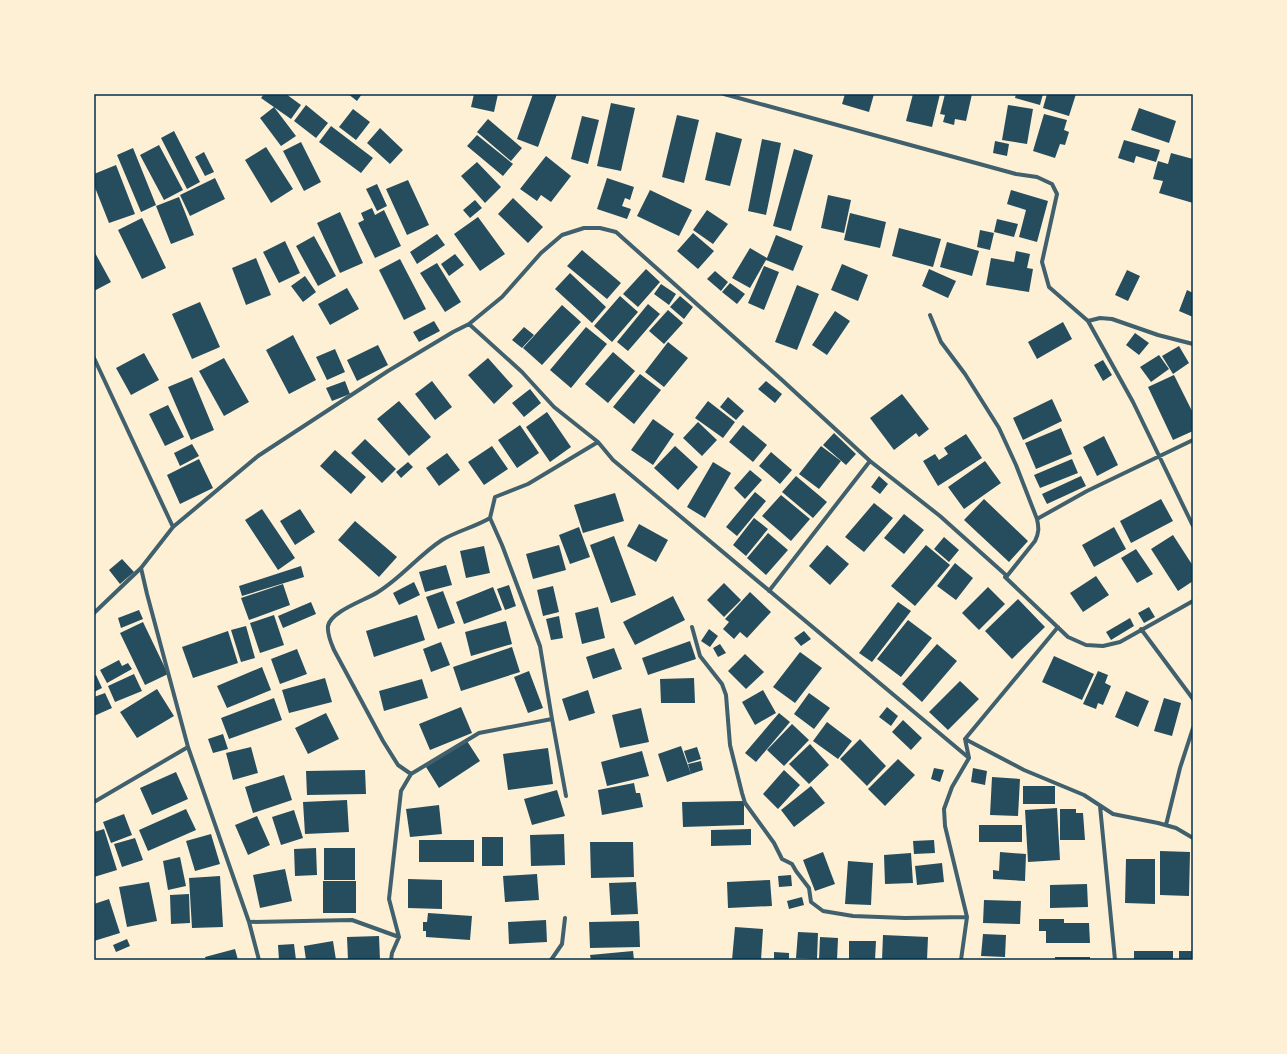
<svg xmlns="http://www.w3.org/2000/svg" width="1287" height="1054" font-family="'PT Sans Narrow',sans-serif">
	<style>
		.building { fill: #264d5e }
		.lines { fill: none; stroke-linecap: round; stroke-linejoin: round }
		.minor { stroke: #3f606c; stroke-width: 4 }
		.neatline { fill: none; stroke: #003049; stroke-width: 1.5 }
	</style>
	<rect width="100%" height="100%" fill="#fdf0d5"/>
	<path class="building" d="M264,94H286L301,105L291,119L261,98Z
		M348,94H362L357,101Z
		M474,94H498L494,112L471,107Z
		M533,94H557L538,147L517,139Z
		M845,94H874L869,112L842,104Z
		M913,94H940L932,127L906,121Z
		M945,94H972L966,121L955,119L954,125L943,122L945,115L940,114Z
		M1016,94H1043L1040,105L1015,98Z
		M1047,94H1076L1069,116L1043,108Z
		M611,103L635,108L621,171L597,166Z
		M306,105L328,123L316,138L294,121Z
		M1008,105L1033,109L1027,144L1002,140Z
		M274,107L296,136L281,146L260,118Z
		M1139,108L1176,121L1169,143L1131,130Z
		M353,109L370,122L356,140L339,127Z
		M1044,114L1067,120L1064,130L1069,132L1065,145L1060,144L1055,158L1033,151Z
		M677,115L699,120L684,183L662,177Z
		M582,116L599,120L588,164L571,159Z
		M488,119L522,148L511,161L477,132Z
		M331,126L373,158L361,173L319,142Z
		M380,128L403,150L390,164L367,143Z
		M174,131L200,182L187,189L161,138Z
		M716,132L742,139L730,186L705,180Z
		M477,135L513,164L503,176L467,146Z
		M762,139L781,143L766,215L748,211Z
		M1124,140L1160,150L1156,162L1136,156L1134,163L1118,158Z
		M995,141L1009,144L1007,156L993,153Z
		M301,142L321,182L304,191L283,151Z
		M159,145L183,190L164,200L140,155Z
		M266,147L293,189L271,203L245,160Z
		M133,148L156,205L141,212L117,155Z
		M794,149L813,155L791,231L773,226Z
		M204,152L214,172L205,176L195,157Z
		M1171,153L1193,159V203L1159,193L1163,181L1153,179L1158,161L1168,164Z
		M546,156L571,176L551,202L541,195L537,201L520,189Z
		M477,162L501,187L485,203L461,176Z
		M116,165L135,214L109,223L94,185V174Z
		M215,178L225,199L190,216L180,195Z
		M607,178L634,187L630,200L625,198L622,206L631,209L627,219L597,209Z
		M408,180L429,225L407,235L386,189Z
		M377,184L387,206L377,211L366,189Z
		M650,190L692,210L679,236L637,216Z
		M1011,190L1048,201L1037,242L1019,237L1026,210L1007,204Z
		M828,195L851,200L844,233L821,228Z
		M179,197L194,235L171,244L156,206Z
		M513,198L543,227L528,243L498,214Z
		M475,200L482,208L470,218L463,210Z
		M372,208L375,215L384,210L401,246L375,258L358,223L364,220L361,213Z
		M707,210L728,224L713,244L693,230Z
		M340,212L363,263L340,273L317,223Z
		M850,213L886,222L880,248L844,240Z
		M478,217L505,254L480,271L454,234Z
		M142,218L166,268L142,279L118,230Z
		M997,219L1018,224L1014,237L994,232Z
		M899,228L941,239L933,267L892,256Z
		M980,230L994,233L990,250L977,247Z
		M693,233L714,251L698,269L677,251Z
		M437,234L445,245L417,264L410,252Z
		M776,235L803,246L793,271L766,260L750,288L732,278L750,248L767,258Z
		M314,236L336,276L318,286L296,246Z
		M285,241L300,273L279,283L263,252Z
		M947,242L979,251L972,276L940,267Z
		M582,250L621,283L607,299L567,266Z
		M94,251L111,282L94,291Z
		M1016,251L1030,254L1027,268L1033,269L1029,292L986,285L991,258L1014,262Z
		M455,254L464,265L449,276L441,264Z
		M256,258L271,295L246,305L232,268Z
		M400,259L426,309L404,320L379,270Z
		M437,263L461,302L445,312L420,273Z
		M842,264L868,275L858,301L831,290Z
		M764,266L779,272L764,310L748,303Z
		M646,269L660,282L638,307L623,294Z
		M929,269L956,281L948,298L922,286Z
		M1127,270L1140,276L1128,301L1115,295Z
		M715,271L728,282L721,291L707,279Z
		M570,273L606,307L592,323L555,289Z
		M305,276L316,292L303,302L291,286Z
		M730,283L745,294L737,304L722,292Z
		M661,284L676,294L669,305L654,294Z
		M797,285L819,294L797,350L775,342Z
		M347,288L359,309L330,325L318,304Z
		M1187,290L1193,293V317L1179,311Z
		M620,296L638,312L612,342L594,326Z
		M680,296L693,307L684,319L670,307Z
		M200,302L220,347L192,359L172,314Z
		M648,304L660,314L628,351L617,342Z
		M562,305L581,322L542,365L523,348Z
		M668,310L683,323L664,344L649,331Z
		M835,311L850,321L827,355L812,345Z
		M434,321L440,331L419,342L413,332Z
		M1063,322L1072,339L1037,359L1028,342Z
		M524,327L534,335L522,348L512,340Z
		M586,327L607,344L571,388L550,370Z
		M1135,333L1149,343L1139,355L1126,345Z
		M293,335L316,380L289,394L266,350Z
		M668,342L688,358L664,387L645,372Z
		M378,345L388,365L357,381L347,360Z
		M1179,346L1189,363L1173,374L1162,356Z
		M335,349L345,372L327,380L316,357Z
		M613,352L635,371L608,403L585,384Z
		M144,353L159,380L131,395L116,368Z
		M1159,355L1169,369L1151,382L1140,367Z
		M224,358L249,402L224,416L199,371Z
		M488,358L513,386L494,404L468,375Z
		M1103,360L1112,375L1103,381L1094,365Z
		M640,374L661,390L634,424L613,407Z
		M1174,375L1193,413V431L1173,440L1148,387Z
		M192,377L214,430L191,440L168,387Z
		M345,381L350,394L332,401L326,388Z
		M432,381L452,407L435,420L415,394Z
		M766,381L782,394L775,403L758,389Z
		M530,389L541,403L524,417L512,403Z
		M902,394L929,429L919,437L916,433L894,450L870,418Z
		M728,397L744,411L736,420L720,407Z
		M1052,399L1062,421L1023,440L1013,418Z
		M399,401L431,437L409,456L377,419Z
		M708,401L735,422L723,438L695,418Z
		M168,405L184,437L165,446L149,414Z
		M547,412L571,447L550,462L526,427Z
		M653,419L674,434L653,465L631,450Z
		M698,422L717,440L702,456L683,438Z
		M520,425L539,453L517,468L498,440Z
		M743,425L767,445L753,462L729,442Z
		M1061,428L1072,454L1036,469L1025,443Z
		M834,433L856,454L846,465L823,445Z
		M966,434L982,458L938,486L923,461L935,454L939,460L948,454L944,448Z
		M1104,436L1118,465L1097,476L1083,447Z
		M365,439L396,469L382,483L351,453Z
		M192,444L199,456L180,466L174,453Z
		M492,446L508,469L484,485L468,462Z
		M675,446L698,467L678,490L654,468Z
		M821,446L841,461L819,489L799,474Z
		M335,450L366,477L351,494L320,466Z
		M771,452L792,470L780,484L759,466Z
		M447,453L460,470L439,486L426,468Z
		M199,459L213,488L180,504L167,475Z
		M1072,459L1078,473L1040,488L1034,475Z
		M985,461L1001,483L964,509L948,487Z
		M408,462L413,467L401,478L396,472Z
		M713,462L731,473L705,518L687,507Z
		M750,470L762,480L745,499L734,488Z
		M796,476L827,502L813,518L782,492Z
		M879,476L888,484L880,494L871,487Z
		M1081,476L1086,486L1047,504L1042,494Z
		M755,492L766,501L737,536L726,527Z
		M615,493L624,521L583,533L574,505Z
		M781,495L810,519L791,541L762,516Z
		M984,499L1028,541L1009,562L964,520Z
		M1161,499L1173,521L1131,543L1120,521Z
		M874,503L893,518L864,552L845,537Z
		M262,509L295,558L278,570L245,520Z
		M300,509L315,532L295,545L280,521Z
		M904,514L924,530L904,554L884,538Z
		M754,518L768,529L746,556L733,545Z
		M355,521L397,557L379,577L338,540Z
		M639,524L668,540L656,562L627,546Z
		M579,527L590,557L570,564L559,535Z
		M1114,527L1126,549L1094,567L1082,545Z
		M768,533L788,550L766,575L747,558Z
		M1173,535L1193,566V581L1178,591L1151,549Z
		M614,536L636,595L611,603L590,545Z
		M944,537L959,550L949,562L934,549Z
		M559,545L566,570L533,579L526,554Z
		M827,545L849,564L830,585L809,566Z
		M926,545L950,565L915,606L891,586Z
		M484,546L490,573L466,578L460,551Z
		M1136,549L1153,574L1137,583L1121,558Z
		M122,559L134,572L120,584L109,570Z
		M955,563L973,578L956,600L937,586Z
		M446,565L452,585L425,592L419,572Z
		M301,566L304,577L242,596L239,586Z
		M1096,576L1109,595L1083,612L1070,593Z
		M414,582L420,595L399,605L393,593Z
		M724,583L741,600L724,617L707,600Z
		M283,584L290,605L249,620L241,598Z
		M509,585L516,606L505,610L497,589Z
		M553,586L559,612L543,616L537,590Z
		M493,587L502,610L464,624L456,602Z
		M988,587L1005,604L979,630L962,613Z
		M443,591L455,623L438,629L426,597Z
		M750,592L771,612L747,638L740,632L734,639L723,629L729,622L725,619Z
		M673,596L685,620L635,645L623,622Z
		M1018,599L1045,627L1012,659L985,631Z
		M311,602L316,614L283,628L278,616Z
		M898,602L911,611L872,662L859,653Z
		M598,607L605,638L582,644L575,613Z
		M1149,607L1155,617L1144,623L1138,613Z
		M139,610L143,619L121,628L118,618Z
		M274,615L284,645L260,653L250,623Z
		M417,615L425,640L374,657L366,631Z
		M559,616L563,638L551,640L546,619Z
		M1130,618L1134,626L1111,640L1106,632Z
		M908,620L932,638L901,677L877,659Z
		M506,621L512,644L471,656L465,632Z
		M143,622L168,674L145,685L120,633Z
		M246,626L255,658L241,662L231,630Z
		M709,629L718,636L710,647L701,641Z
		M228,631L238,663L193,678L182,647Z
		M804,631L811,639L801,646L794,638Z
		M690,641L696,659L648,675L642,658Z
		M441,642L450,665L431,672L423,649Z
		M720,644L726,653L718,657L713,648Z
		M937,644L957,661L922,702L902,684Z
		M512,647L520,672L461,691L453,667Z
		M614,648L622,669L593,679L586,657Z
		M297,649L307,674L280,684L271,659Z
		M800,652L822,668L795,703L773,687Z
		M745,654L764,672L746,689L728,671Z
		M1054,656L1094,674L1082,700L1042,682Z
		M119,660L122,666L128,663L132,669L107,683L100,670Z
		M262,667L271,690L227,708L217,686Z
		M529,671L543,708L528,713L514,677Z
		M1098,671L1108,675L1105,683L1111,686L1103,705L1098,703L1096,709L1083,704Z
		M134,674L142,691L115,702L108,686Z
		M96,675L102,688L94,692V676Z
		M325,678L332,702L289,713L282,690Z
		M694,678L695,703H661L660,679Z
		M422,679L428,698L384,711L379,691Z
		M960,681L979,699L948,730L929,712Z
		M157,689L174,716L137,738L120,712Z
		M588,690L595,713L569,721L562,699Z
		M763,690L776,713L755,725L742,702Z
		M1126,691L1149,701L1138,727L1115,717Z
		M105,693L112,708L94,716V697Z
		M809,693L830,708L814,729L794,714Z
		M274,698L282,720L229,739L221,718Z
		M1164,698L1181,703L1172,736L1154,731Z
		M461,707L472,733L430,750L419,724Z
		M887,707L898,716L891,726L879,717Z
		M641,708L649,742L620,748L612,715Z
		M326,713L339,739L308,754L295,728Z
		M779,713L790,722L756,762L745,753Z
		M903,720L922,738L911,750L892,732Z
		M827,722L852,741L838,759L813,741Z
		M792,724L809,740L784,766L767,750Z
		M223,734L228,749L213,753L208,739Z
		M860,739L886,766L867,786L840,759Z
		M467,741L480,761L439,788L426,767Z
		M810,744L829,765L809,784L789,764Z
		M681,746L691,774L667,782L658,754Z
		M251,747L258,773L233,780L226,753Z
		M697,747L701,759L688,763L684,751Z
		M548,748L553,784L508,790L503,754Z
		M642,751L649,776L607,786L601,762Z
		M898,759L915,775L885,806L868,789Z
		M701,761L703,770L691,774L688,764Z
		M934,768L944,770L940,782L931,779Z
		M973,768L987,771L985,785L971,782Z
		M365,770L366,794L307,795L306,771Z
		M784,770L800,785L778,809L763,794Z
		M176,772L188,799L152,815L140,788Z
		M284,775L292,800L253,813L245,787Z
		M992,777L1020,779L1018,816L990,815Z
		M634,783L636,793H640L643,807L602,815L598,790Z
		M811,786L825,803L794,827L781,810Z
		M1023,786H1055V804H1023Z
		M557,790L565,816L532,825L524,799Z
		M347,800L349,832L305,834L303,802Z
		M744,801V825L683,827L682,802Z
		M439,805L442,834L410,837L406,809Z
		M1057,808L1060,860L1028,862L1025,810Z
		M186,809L196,830L148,851L139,830Z
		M1060,809H1076V813H1083L1085,840H1060Z
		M294,810L303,838L281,845L272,817Z
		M124,814L132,835L111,843L103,822Z
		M257,816L270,845L248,855L235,825Z
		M979,825H1022V842H979Z
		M104,829L117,870L94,877V832Z
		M751,829V845L711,846V830Z
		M211,834L220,864L195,871L186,841Z
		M564,834L565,865L531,866L530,835Z
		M482,837H503V866H482Z
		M135,838L143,860L122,867L114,844Z
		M419,840H474V862H419Z
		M934,840L935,853L914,854L913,841Z
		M590,842H633L634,877L591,878Z
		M316,848L317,875L295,876L294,849Z
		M324,848H355V880H324Z
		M1160,851L1190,852L1189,896L1160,895Z
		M823,852L835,884L815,891L803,860Z
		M1000,852L1026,854L1025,881L993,879V870L999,871Z
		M911,853L913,883L885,884L884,855Z
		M180,857L186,886L168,890L163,861Z
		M1126,859H1155V904L1125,903Z
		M848,861L873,863L871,905L845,904Z
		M942,863L944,882L917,885L915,866Z
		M285,869L292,901L260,908L253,875Z
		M537,874L539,900L505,902L503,876Z
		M791,875L792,886L779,887L778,876Z
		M220,876L223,927L192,928L189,878Z
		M408,879L442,880V909L408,908Z
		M770,880L772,906L728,908L727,882Z
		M323,881H356V913H323Z
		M149,882L157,921L127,927L119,887Z
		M636,882L638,914L611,915L609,883Z
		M1087,884L1088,907L1050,908V885Z
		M189,894L190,923L171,924L170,895Z
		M802,897L804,905L789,909L787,901Z
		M109,899L120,933L94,941V904Z
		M984,900L1021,901L1020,924L983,923Z
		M428,913L472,916L470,940L426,937V931H423V922H427Z
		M1039,919H1064V923H1089L1090,943H1046V931H1039Z
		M546,920L547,942L509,944L508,922Z
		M639,921L640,947L590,948L589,922Z
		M735,927L763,929L761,960H732Z
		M798,932L818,933L817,959L796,958Z
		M983,934L1006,935L1005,957L981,956Z
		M883,935L928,937L927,960H882Z
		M379,936L380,960H348L347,937Z
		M820,937L838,938L837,960H819Z
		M127,939L130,946L116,952L113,945Z
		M333,941L336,960H306L304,946Z
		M849,941H876L875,960H849Z
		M294,944L296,960H279L278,945Z
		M235,949L238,960H206L205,957Z
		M633,951L634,960H591L590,955Z
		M1134,951H1173V960H1134Z
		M1179,951H1193V960H1179Z
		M774,952L789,953V960H774Z
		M1055,957H1090V960H1055Z"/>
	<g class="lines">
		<path class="minor" d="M724,94L1016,174L1037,177L1052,184L1057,194L1042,262L1049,287L1088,321L1133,402L1193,526
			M930,315L941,342L965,374L999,428L1016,465L1037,519C1039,528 1039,533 1035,541L1007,576
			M1088,321L1100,318L1112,319L1158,335L1193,344
			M469,324L522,372L554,407L598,442L613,460L969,758
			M94,358L173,527
			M1037,519L1087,491L1193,440
			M141,568L147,594L188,747L249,922L259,960
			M769,591L870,461
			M94,613L141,568L173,527L258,456L388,371L453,332L469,324L502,297L541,253L562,235L584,228H600L616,232L782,380L870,461L940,516L1007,576L1005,577L1068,637L1086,645L1103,646L1120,642L1193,601
			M692,627L700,656L722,684L726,695L730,745L742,793L745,803L774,843L782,859L792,864L796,871L809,888L811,902L823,911L853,916L905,918L967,917
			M1141,629L1193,699
			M965,739L1024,770L1084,795L1113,814L1158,823L1176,828L1193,838
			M411,774L479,733L552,719
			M566,796L552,719L540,646L502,545L490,518L495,497L528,484L598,442
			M94,802L188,747
			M1100,806L1115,960
			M1166,825L1180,768L1193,728
			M249,922L352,920L399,937
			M391,960L392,953L399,937L389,899L401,791L411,774L398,765L383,741L334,650C331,643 327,634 328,626C331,611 366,600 378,592C401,578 419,555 442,540C457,531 475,527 490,518
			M551,960L562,944L565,918
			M961,960L967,917L945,826L944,809L952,787L969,758L965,739L1058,627"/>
	</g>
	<rect width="1287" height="1054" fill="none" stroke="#fdf0d5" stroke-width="190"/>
	<rect x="95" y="95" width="1097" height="864" class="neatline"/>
</svg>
